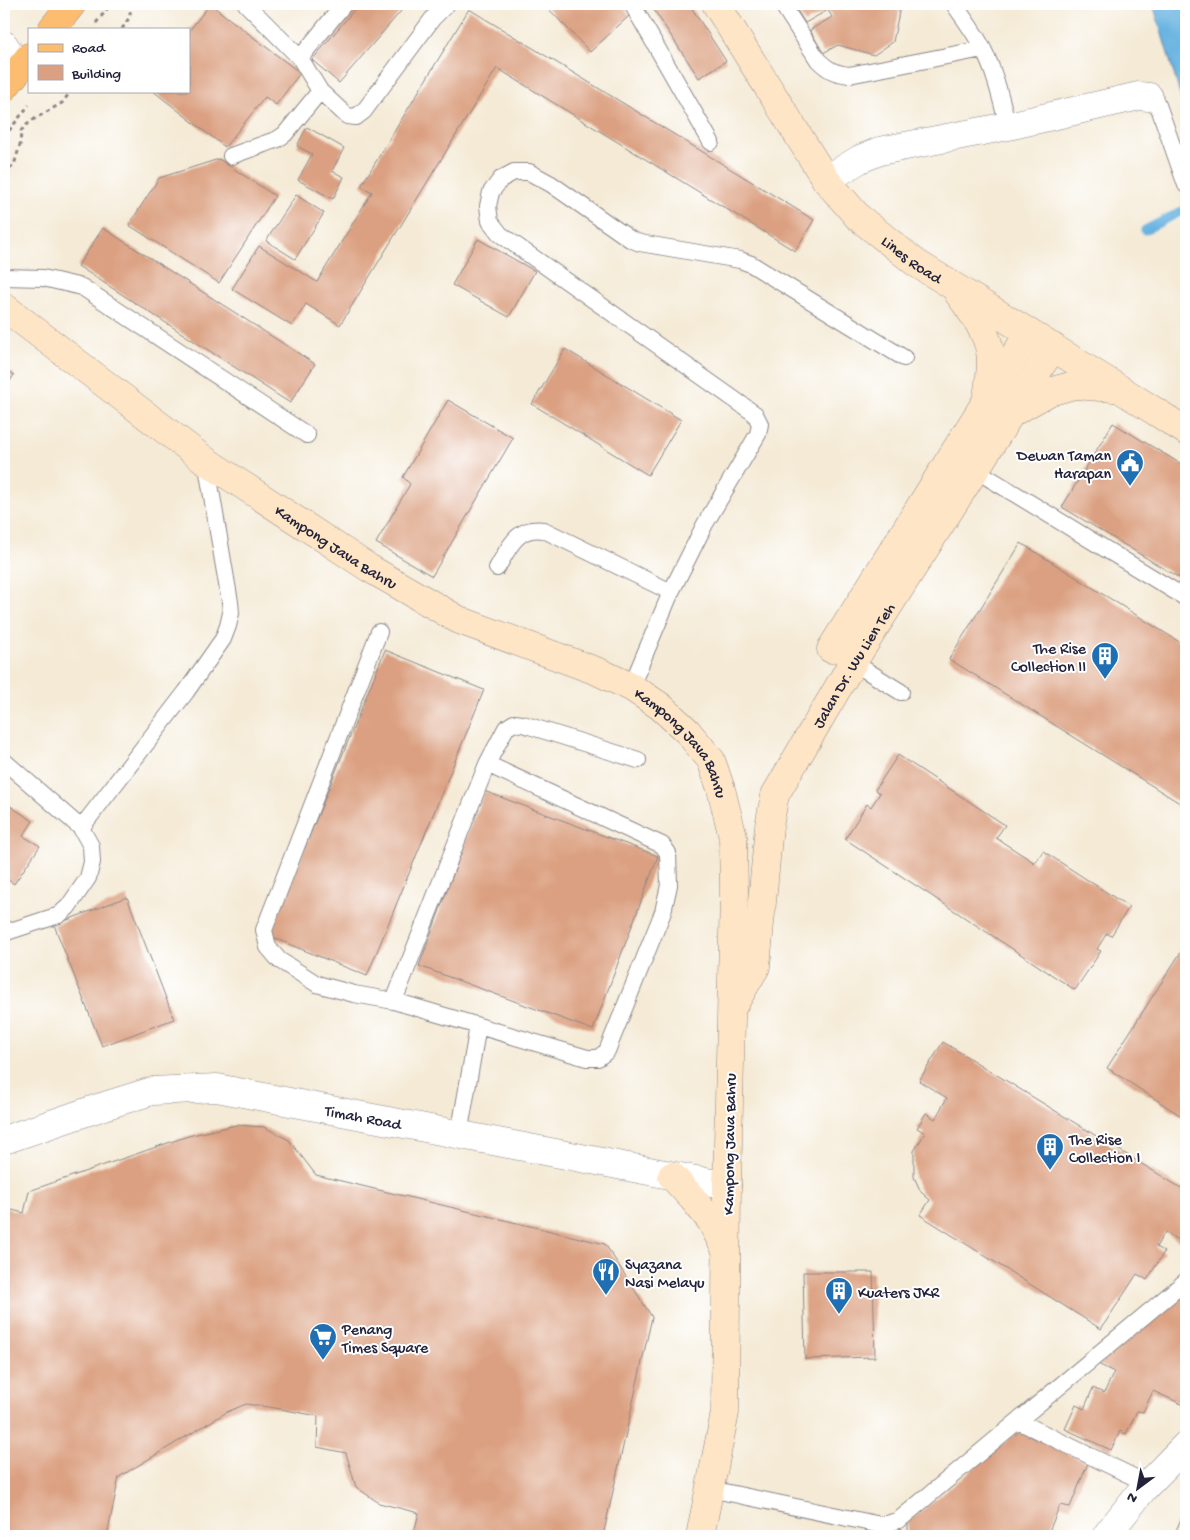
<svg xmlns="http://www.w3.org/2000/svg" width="1190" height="1540" font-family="'Gochi Hand',sans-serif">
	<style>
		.water { fill: #68b3e1; stroke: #456a8e }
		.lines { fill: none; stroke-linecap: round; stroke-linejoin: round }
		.stream { stroke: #68b3e1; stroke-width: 9 }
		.building { fill: #dba081 }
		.lane-casing { stroke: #8b8688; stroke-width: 18 }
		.street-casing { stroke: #8b8688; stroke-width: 29 }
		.secondary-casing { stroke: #8b8688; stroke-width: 29 }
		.primary-casing { stroke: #8b8688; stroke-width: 29 }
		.path { stroke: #8b8688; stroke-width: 3; stroke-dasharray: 4 4; stroke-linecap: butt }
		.lane { stroke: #fff; stroke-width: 16 }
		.street { stroke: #fff; stroke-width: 28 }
		.secondary { stroke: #fee5c5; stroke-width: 28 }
		.primary { stroke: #fcbd6f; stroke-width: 28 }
		.labels { text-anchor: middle; stroke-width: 4; stroke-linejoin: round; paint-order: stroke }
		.street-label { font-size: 16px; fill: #22223b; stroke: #fff }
		.poi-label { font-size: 16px; fill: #22223b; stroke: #fff; text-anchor: start }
	</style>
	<rect width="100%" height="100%" fill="#fff"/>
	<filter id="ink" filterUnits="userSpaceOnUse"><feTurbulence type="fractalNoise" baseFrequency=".02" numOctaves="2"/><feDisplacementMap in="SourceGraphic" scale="10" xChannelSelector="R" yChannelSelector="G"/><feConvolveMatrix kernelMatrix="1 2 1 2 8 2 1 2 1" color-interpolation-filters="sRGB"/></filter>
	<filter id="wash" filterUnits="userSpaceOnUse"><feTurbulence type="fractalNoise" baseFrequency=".0096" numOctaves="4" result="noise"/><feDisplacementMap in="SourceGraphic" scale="20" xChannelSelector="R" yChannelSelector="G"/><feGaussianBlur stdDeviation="1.12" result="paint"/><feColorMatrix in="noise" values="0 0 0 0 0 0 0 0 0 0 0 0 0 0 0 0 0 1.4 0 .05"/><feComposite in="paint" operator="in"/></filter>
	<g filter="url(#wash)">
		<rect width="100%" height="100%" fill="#f4ead5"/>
		<path class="water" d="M1153,4H1186V127L1180,94Z"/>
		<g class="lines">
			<path class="stream" d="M1145,230L1186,209
				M893,1536V1532"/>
		</g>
		<g id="blocks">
			<path class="building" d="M210,4L300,73L276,105L265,97L225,147L153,91H189V31Z
				M359,4H407L339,83L312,60Z
				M544,4H620L630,15L590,52Z
				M650,4H689L726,61L699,78Z
				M793,4H905L900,7L893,42L874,55L838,45L823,53L810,30L832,17L828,10L805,23Z
				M469,9L814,220L795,251L497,68L340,325L306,304L292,326L232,289L259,246L317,282L372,192L361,186Z
				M307,127L344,148L332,171L344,177L333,199L298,180L312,154L297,146Z
				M219,159L275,196L219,283L129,225L159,178Z
				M296,195L324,213L295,259L266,241Z
				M103,228L315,364L290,403L78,266Z
				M478,239L535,271L509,317L452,285Z
				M565,349L681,420L648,475L532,404Z
				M4,368L14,375L4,390Z
				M448,400L513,438L432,576L376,543L410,484L403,477Z
				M1113,423L1186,467V582L1062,507Z
				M1021,543L1186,646V807L949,659Z
				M385,650L484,690L367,976L269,936Z
				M898,755L1005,825L996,838L1035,863L1043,851L1129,907L1111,936L1107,933L1097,949L1101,951L1075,990L845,839L867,804L871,807L880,793L875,790Z
				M484,791L658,856L593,1030L419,966Z
				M4,802L33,821L23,836L40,846L14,884L4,877Z
				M127,897L174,1019L102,1046L54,925Z
				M1186,944V1119L1107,1068Z
				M943,1042L1186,1191V1245L1165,1232L1156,1247L1164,1252L1147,1280L1137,1274L1101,1329L920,1215L930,1200L921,1192L914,1177V1151L925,1133L917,1128L926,1113L935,1119L947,1098L919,1081Z
				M236,1125L264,1127L289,1140L316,1175L605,1244L652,1317L603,1536H413L419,1513L379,1503L356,1487L346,1453L317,1447L318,1416L275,1408L246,1404L227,1412L119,1477L107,1536H4V1208L24,1213L29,1191L188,1136Z
				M803,1272H873L875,1357L805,1359Z
				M1186,1291V1406L1153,1391L1143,1412L1137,1411L1126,1434L1120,1431L1111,1450L1065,1429L1076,1405L1084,1409L1093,1388L1104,1393L1114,1372L1098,1364Z
				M1019,1431L1088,1463L1070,1507L1060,1505L1047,1536H908V1522Z
				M1183,1514L1186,1516V1536L1175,1533Z"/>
		</g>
	</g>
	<g filter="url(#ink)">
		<use href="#blocks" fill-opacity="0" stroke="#8b8688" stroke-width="1"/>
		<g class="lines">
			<defs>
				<path id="lane" d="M246,4L300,58L320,91L347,116L356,117L364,111L433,18L447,4
					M632,4L711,142
					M782,4L818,60C828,70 834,73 849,75L983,49
					M954,4C964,19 976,34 984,51C996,75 1001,100 1008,126
					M300,58L344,4
					M1149,97L1158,105L1186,185
					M231,156L278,139L285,134L320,91
					M4,277L43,278L82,287L307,435
					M974,469L1186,598
					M497,568C509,548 516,526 544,530L671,592
					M379,632L264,930L268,947L279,960L317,984L354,994L394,1001L587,1058H598L607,1051L663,912L669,885L668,853L662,845L649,839L487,764
					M846,658L901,692
					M631,687L671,592L705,524L758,434L760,424L755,414L500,234L490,221L488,206L491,192L501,179L514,172H529L551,184L630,239L640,243L740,260L751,264L904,358
					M4,761L81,828L91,846L92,862L88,878L68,907L59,915L4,933
					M81,828L186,692L223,639L228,626L231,613L230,602L206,461
					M394,1001L487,764L506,728L514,723L523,724L638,760
					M459,1135L478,1026
					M1018,1421L1148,1484
					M710,1489L876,1524H887L899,1520L1186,1281"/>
				<g id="street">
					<path d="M4,45L19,69"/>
					<path d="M826,180L860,159L880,151L1008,126L1139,96L1149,97"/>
					<path id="s1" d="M4,1140L101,1107L152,1091L217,1088L727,1186"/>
					<path d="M1106,1536L1143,1489L1186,1445"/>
				</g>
				<g id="secondary">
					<path id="s2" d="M716,4L826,180L858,217L916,263L1120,389L1186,431"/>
					<path d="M958,293C969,308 982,325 988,343C994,361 989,381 987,398"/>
					<path id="s3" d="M4,307L206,461L369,568L459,620L599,672L631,687L660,706L687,731L711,760L721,789L733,837L734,894L727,1186L725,1413L700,1536"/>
					<path d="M1013,412L1049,392L1074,385L1114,388"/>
					<path d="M831,649L1029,333"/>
					<path id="s4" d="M733,1006L756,967L769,826L775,795L853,662L1053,347"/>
					<path d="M672,1176L693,1199L711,1221L725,1248"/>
				</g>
				<path id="primary" d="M52,29L72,4
					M4,88L29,57"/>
			</defs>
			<use href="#lane" class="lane-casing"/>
			<use href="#street" class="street-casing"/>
			<use href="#secondary" class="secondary-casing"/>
			<use href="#primary" class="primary-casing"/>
			<path class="path" d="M96,23L111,4
				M122,29L129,18L132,4
				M4,137L29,105
				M4,174L14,165L20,145L21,131L29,122L62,103L71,91"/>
			<use href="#lane" class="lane"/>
			<use href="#street" class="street"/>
			<use href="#secondary" class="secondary"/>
			<use href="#primary" class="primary"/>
		</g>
	</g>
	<defs>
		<symbol id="civic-pin" viewBox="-11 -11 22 30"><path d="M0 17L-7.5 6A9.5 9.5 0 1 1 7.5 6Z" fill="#1f6fb2" stroke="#fff"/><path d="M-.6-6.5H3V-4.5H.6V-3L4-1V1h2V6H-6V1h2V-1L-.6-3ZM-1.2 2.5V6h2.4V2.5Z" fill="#fff"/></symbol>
		<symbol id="building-pin" viewBox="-11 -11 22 30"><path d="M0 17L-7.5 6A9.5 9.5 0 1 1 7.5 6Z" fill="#1f6fb2" stroke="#fff"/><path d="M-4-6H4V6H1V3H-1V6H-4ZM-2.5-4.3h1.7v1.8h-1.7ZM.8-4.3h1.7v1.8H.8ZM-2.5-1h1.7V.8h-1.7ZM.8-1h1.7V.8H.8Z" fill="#fff"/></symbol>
		<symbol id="restaurant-pin" viewBox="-11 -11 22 30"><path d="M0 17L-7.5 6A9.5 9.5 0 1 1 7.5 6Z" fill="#1f6fb2" stroke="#fff"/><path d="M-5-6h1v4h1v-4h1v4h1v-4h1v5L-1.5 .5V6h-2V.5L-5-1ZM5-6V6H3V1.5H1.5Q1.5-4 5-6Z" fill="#fff"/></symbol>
		<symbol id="supermarket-pin" viewBox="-11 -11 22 30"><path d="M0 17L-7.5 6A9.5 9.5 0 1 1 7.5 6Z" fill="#1f6fb2" stroke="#fff"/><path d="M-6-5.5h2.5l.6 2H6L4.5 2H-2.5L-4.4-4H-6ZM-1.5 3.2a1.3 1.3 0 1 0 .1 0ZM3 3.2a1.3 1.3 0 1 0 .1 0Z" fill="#fff"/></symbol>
	</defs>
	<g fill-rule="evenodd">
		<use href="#civic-pin" x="1114" y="447" width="32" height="43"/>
		<use href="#building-pin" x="1089" y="640" width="32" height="43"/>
		<use href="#building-pin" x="1034" y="1131" width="32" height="43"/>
		<use href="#restaurant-pin" x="590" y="1256" width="32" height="43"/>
		<use href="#building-pin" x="823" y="1275" width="32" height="43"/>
		<use href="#supermarket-pin" x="307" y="1321" width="32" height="43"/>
	</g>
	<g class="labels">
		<g class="street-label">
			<text dy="6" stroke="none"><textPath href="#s2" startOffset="325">Lines Road</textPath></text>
			<text dy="6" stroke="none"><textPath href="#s3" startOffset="410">Kampong Java Bahru</textPath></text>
			<text dy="6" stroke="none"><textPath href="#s4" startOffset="370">Jalan Dr. Wu Lien Teh</textPath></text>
			<text dy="6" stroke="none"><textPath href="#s3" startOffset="815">Kampong Java Bahru</textPath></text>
			<text dy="6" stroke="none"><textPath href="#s1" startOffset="370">Timah Road</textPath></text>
			<text transform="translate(728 1144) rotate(-89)" y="6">Kampong Java Bahru</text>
		</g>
		<g class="poi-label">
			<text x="1111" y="460" text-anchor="end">Dewan Taman<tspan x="1111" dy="18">Harapan</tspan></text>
			<text x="1086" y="653" text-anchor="end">The Rise<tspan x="1086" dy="18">Collection II</tspan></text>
			<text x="1069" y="1144">The Rise<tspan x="1069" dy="18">Collection I</tspan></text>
			<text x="625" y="1269">Syazana<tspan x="625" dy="18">Nasi Melayu</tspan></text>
			<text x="858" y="1297">Kuaters JKR</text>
			<text x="342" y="1334">Penang<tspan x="342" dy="18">Times Square</tspan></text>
		</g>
	</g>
	<rect width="1190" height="1540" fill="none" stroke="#fff" stroke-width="20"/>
	<rect x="28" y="28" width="162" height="65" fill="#ffffff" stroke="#a7a7b1"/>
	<rect x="38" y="44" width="25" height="8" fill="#fcbd6f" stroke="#a7a7b1"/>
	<text x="72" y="52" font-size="15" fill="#22223b">Road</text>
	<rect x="38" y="65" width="25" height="15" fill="#dba081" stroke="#a7a7b1"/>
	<text x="72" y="78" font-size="15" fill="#22223b">Building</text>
	<g transform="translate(1138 1488) rotate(212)" stroke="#ffffff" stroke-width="4" paint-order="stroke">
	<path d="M0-4L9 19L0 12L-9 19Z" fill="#22223b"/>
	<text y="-8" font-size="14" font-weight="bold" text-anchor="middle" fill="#22223b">N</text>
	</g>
</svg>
